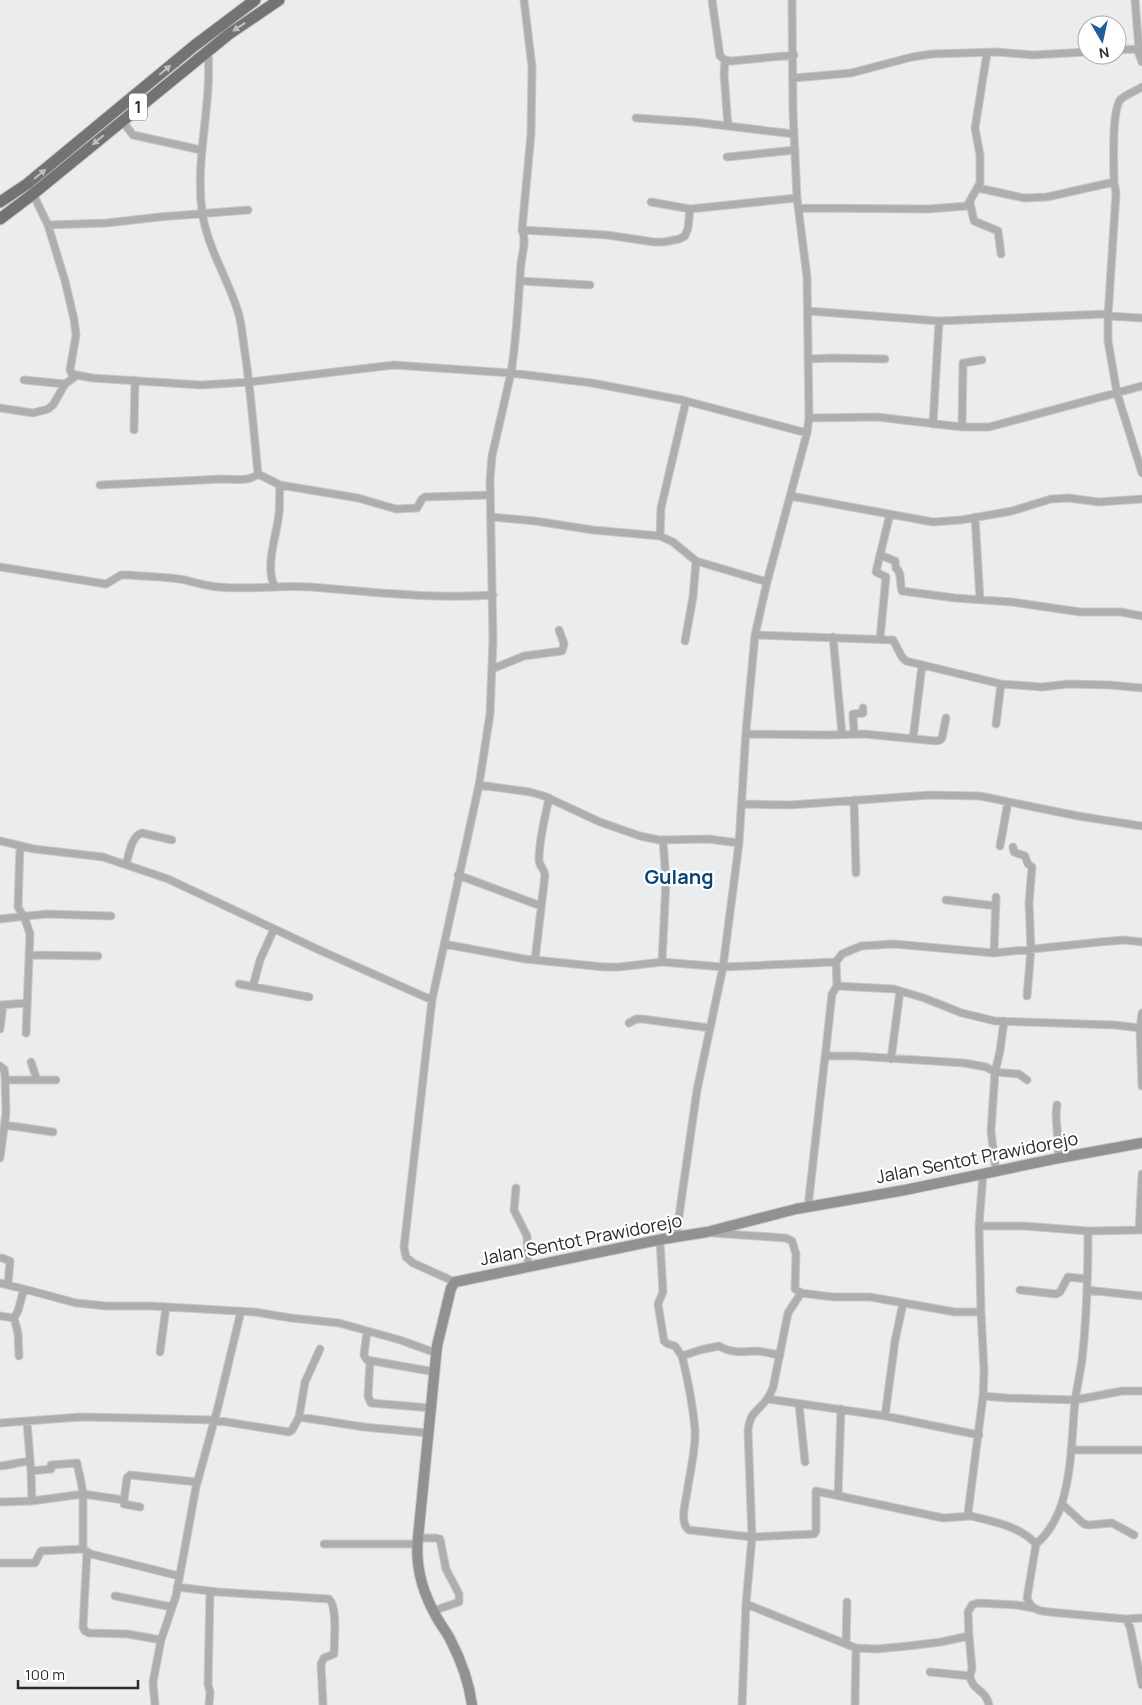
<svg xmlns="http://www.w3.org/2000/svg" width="1142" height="1705" font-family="Manrope,sans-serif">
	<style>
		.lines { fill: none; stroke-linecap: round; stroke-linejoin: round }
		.minor-casing { stroke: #c7c9ca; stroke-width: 9 }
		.secondary-casing { stroke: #c7c9ca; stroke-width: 12 }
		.trunk-casing { stroke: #c7c9ca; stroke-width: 13 }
		.minor { stroke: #afaeae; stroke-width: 7 }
		.secondary { stroke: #929090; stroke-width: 10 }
		.trunk { stroke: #747272; stroke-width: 11 }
		.oneway { fill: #c0c0c0 }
		.labels { text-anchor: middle; stroke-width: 4.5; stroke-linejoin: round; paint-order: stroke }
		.shield { fill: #fff; stroke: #6a6a6b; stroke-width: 1 }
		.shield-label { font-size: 16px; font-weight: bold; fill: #2a2a2b }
		.street-label { font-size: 18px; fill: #2a2a2b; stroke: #fff }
		.quarter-label { font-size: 20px; font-weight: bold; fill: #0b4474; stroke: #fff }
	</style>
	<rect width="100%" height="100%" fill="#eaeced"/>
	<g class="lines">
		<defs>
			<path id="minor" d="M712,0L720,56L725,60L732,61L794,55
				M1135,0L1139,50
				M1117,50L1137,49L1142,62
				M208,52C212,106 195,158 202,211C207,248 229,280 239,315C242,327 243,341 245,353C251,393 254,434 258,474L280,485L358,498L396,509L417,508L422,499L425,497L490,495
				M725,60L724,74L728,126
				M794,78L851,73L912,57L932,54L997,52L1033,55L1087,52
				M126,118V126L133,135L201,150
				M636,118L694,122L794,134
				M727,157L795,150
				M1114,182C1114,167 1111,109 1121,99C1127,94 1136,91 1142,87
				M978,188L1024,198L1047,197L1114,182L1116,193L1108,316V341L1117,393L1142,473
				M33,194L48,225L65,281L74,319L76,335L70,370L72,374L92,378L201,385L250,382L394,365L511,373L492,456L490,480L493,641L490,714L479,785L432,1000L404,1247L406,1257L413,1263L455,1282
				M797,198L690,209L688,228L685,236L679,239L664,242H654L607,235L522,230C527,240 522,254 521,264C518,301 517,336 511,373L592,383L682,400L807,433
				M651,202L690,209
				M970,203L974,221L998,231L1001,254
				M799,208L928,209L967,206L980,183V155L975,128L987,53
				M48,225L107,223L159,217L248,210
				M522,230L531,134L532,67L524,0
				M520,281L590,285
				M808,311L939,321L1108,314
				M1108,316L1142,318
				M809,359L831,358L885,359
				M24,380L65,384
				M0,408L33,413L48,409L53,405L65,384L76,376
				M809,418L877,417L962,427H989L1142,386
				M933,424L939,321
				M962,427L963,363L982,360
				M134,430L135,380
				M100,485L222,479C233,479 249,482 258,474
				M791,496L933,522L961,520L1012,511L1051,499L1068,498L1099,502L1142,499
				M890,514L880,555L895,561L896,568C903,574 899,583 902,591L955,598L1012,602L1080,612H1121L1142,616
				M492,517L535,521L593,530L660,536L673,542L696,561L767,582
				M975,517L980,600
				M660,536L661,508L686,401
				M0,567L106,584L121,575H128C147,577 167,576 185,580C197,583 207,586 219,587C250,590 280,585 311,587C372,592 432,599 493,595
				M275,587C264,567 277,535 279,513C280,503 279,494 280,485
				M755,635L893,640L902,657L906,661L1001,684L1042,687L1068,684L1110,685L1142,688
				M833,637L842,734
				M880,639L886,577L876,572L880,555
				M685,641L693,597L696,561
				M492,669L524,656L562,651L564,644L559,630
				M996,724L1001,684
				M746,734L829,735L864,734L936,741L940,740L942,738L946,718
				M854,734L853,714L863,713V708
				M913,739L922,665
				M479,785L530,792L544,796L600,822L640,836L659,840L708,839L739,843
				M854,800L856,873
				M742,804L790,805L930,795L980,796L1078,816L1142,826
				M0,841L34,849L103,857L168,879L317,949L432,1000
				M20,846L18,907L25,919L30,934L26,1033
				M1000,846L1008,802
				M1013,847L1014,852L1025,856L1028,864L1032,867L1029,903L1031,949L1027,996
				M126,865C129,855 131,836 142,833L172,840
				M458,875L541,906
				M946,900L996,906
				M0,919L46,914L111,916
				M444,944L525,959L604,967H619L662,962L723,967L836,962L837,986L894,989L924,998L962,1013L995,1021L1115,1025L1140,1028
				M994,953L996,897
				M29,955L98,956
				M535,960L545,875C544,868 539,866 539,860C539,839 545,818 549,798
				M662,962L666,881L663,840
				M836,962L842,954L861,946L894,944L994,953L1100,942L1124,940L1142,942
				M239,984L309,997
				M253,986L260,960L274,929
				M0,1005L27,1003
				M1142,1013L1140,1028L1142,1086
				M1004,1021L1000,1051L995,1072L1019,1074L1027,1080
				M629,1023L636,1019H642L710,1028
				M0,1029L3,1005
				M825,1058L832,994L837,986
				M891,1059L900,991
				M31,1062L37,1080
				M0,1066L4,1069L5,1075L6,1113L0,1158
				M6,1080H56
				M1057,1105L1056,1114L1059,1158
				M5,1125L53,1132
				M516,1188L514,1210L527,1236L528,1267
				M808,1207L824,1065L825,1058L828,1056H856L964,1063L986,1067L995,1072L991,1131L996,1172
				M979,1226H1024L1088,1231
				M1139,1230L1142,1174
				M712,1233L786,1238L792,1241L796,1254L795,1289L801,1293L833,1297H870L955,1312H981L984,1370L983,1396L968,1513L971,1516C994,1522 1020,1526 1036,1544L1027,1598C1031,1609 1038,1611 1049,1612L1126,1619L1130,1627L1142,1685
				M676,1237L697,1090L723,967L739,843L746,731L755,635L767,582L807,433L809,418L807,277L797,198L793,112L792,0
				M660,1240L663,1292L658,1304L664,1341L668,1344L675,1346L682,1356C687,1376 693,1408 695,1429C696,1446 691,1469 688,1486C687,1498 678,1522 689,1530L752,1537L814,1534L816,1531V1491L943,1518L971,1516
				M2,1258L10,1261L8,1285
				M0,1283L24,1289
				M1020,1290L1056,1294L1060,1292L1068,1277L1087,1279
				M1087,1290L1142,1296
				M801,1293L788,1313L773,1388C771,1391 770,1396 767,1399C757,1413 750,1411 748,1431L752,1537L746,1604L856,1648L876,1649L908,1646L941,1642L969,1636L968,1612L972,1605L978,1603L1017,1605L1033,1608
				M981,1312L979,1226L983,1174
				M0,1316L14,1318L18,1311L24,1289L76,1303L107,1306H151L254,1312L291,1318L339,1323L400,1340L436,1353
				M14,1318L18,1333L19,1356
				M367,1331L364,1355L367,1360L435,1372
				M160,1352L166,1307
				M682,1356L700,1350L719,1346C730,1353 743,1352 755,1351C763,1351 772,1354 780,1355
				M370,1361L368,1396L371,1403L431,1408
				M983,1396L1007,1398L1075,1400L1122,1391H1142
				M768,1399L885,1416L979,1435
				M799,1404L805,1462
				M885,1416L895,1341L903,1303
				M299,1417L305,1382L320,1349
				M27,1422L31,1471L51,1469V1465L77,1463C79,1474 82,1483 83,1494L124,1500V1504L140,1507
				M0,1423L80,1417L134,1418L214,1420L289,1432L292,1430L299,1417L364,1427L428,1433
				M1071,1450H1142
				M0,1466C10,1465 20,1462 30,1461
				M31,1471L32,1501
				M838,1496L841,1409
				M124,1500L127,1478L130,1475L197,1482
				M0,1502L32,1501L83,1494V1549L91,1554L179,1576
				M1062,1504L1084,1524L1089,1525L1112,1523L1134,1535
				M418,1538H436L440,1539L446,1569L459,1594V1602L433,1611
				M324,1544H417
				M1036,1544C1048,1534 1057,1518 1062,1503C1072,1470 1072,1435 1075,1401C1077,1387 1080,1374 1082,1360C1087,1317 1088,1273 1088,1231L1142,1230
				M87,1552L83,1627L85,1631L89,1633L128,1634L161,1640
				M0,1563H35L41,1551L83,1549
				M177,1587L218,1592L329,1599C338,1607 334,1641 334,1654L324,1658L321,1664L323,1705
				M115,1596L172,1607
				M1126,1619L1142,1618
				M846,1644L847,1602
				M930,1672L970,1676L972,1668L969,1636
				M970,1676C972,1691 985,1688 989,1705
				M155,1705L153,1682L161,1640L176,1596L196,1487L218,1407L241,1311
				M209,1705L210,1692L208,1684L210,1591
				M742,1705L746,1604
				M855,1705L856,1648"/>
			<path id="secondary" d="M472,1705C469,1682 461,1660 450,1639C446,1631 440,1624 436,1616C423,1593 415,1565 418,1538L437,1346L451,1288L455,1282L663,1239L707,1232L796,1209L905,1190L1059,1158L1142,1143"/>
			<path id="trunk" d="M0,202L27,184L194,46L255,0
				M0,219L33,194L229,34L279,0"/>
		</defs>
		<use href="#minor" class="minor-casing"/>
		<use href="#secondary" class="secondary-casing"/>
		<use href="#trunk" class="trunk-casing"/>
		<use href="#minor" class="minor"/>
		<use href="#secondary" class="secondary"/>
		<use href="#trunk" class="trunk"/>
	</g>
	<defs><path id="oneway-solid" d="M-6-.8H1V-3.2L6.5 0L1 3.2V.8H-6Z" transform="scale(1.25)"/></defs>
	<g class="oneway">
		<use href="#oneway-solid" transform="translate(239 27) rotate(146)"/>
		<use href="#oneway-solid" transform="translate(165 70) rotate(-40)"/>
		<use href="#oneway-solid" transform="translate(98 140) rotate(140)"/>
		<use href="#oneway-solid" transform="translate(40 174) rotate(-40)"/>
	</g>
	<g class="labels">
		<rect class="shield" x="129" y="93.5" width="18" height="27" rx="4"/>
		<g class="shield-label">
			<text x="138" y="113">1</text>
		</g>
		<g class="street-label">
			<text transform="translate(977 1158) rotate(-11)" y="6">Jalan Sentot Prawidorejo</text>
			<text transform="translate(581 1240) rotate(-11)" y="6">Jalan Sentot Prawidorejo</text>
		</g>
		<g class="quarter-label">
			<text x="679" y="884">Gulang</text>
		</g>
	</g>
	<g transform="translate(1102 40) rotate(171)"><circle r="24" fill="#ffffff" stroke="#aaaaaa"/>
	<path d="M0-4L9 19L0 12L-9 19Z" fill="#245e96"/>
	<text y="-8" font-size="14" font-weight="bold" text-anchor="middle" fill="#2a2a2b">N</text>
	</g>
	<path d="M18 1680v8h120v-8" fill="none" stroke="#2a2a2b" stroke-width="2.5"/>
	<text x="25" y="1680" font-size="15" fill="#2a2a2b" stroke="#ffffff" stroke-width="4" paint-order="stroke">100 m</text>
</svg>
